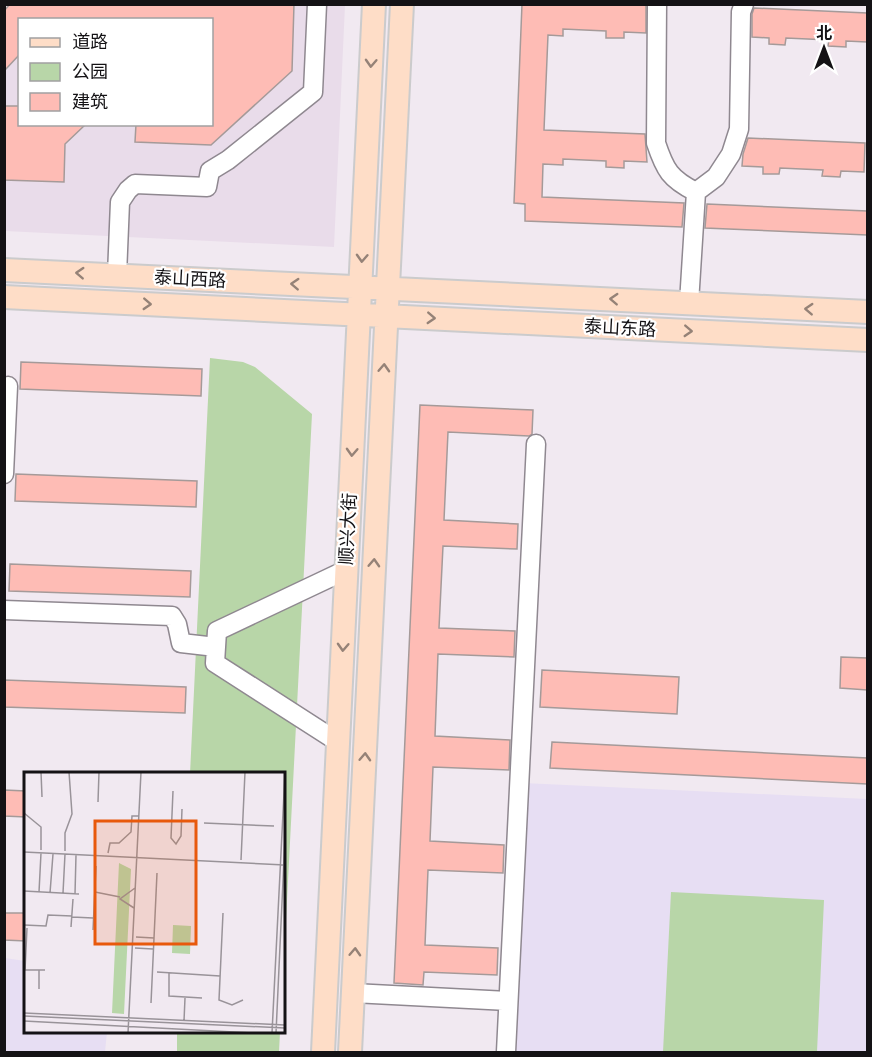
<svg xmlns="http://www.w3.org/2000/svg" width="872" height="1057" font-family="'PT Sans','Noto Sans SC',sans-serif">
	<style>
		.built { fill: #e9dcea; fill-rule: evenodd }
		.education { fill: #e7def3 }
		.green { fill: #b8d6a8 }
		.building { fill: #febcb5; stroke: #a59a99; stroke-width: 1.5 }
		.lines { fill: none; stroke-linecap: round; stroke-linejoin: round }
		.minor-casing { stroke: #8f8890; stroke-width: 21 }
		.major-casing { stroke: #cbcbcc; stroke-width: 26 }
		.minor { stroke: #fff; stroke-width: 18 }
		.major { stroke: #feddc7; stroke-width: 22 }
		.oneway { stroke: #958277 }
		.labels { text-anchor: middle; stroke-width: 4.5; stroke-linejoin: round; paint-order: stroke }
		.street-label { font-size: 18px; fill: #141215; stroke: #fff }
		.inset-road { fill: none; stroke: #999399; stroke-width: 1.5 }
		.view { fill: #e8590c; fill-opacity: 0.15; stroke: #e8590c; stroke-width: 3 }
		.inset-edge { fill: none; stroke: #141215; stroke-width: 3 }
	</style>
	<rect width="100%" height="100%" fill="#f1e9f1"/>
	<path class="built" d="M5,5H345L334,247L5,231ZM20,20H212V124H20Z"/>
	<path class="education" d="M523,783L867,799V1052H510Z
		M5,958L25,961L26,1032H107L105,1052H5Z"/>
	<path class="green" d="M210,358L243,362L255,367L312,414L284,959V774H190Z
		M671,892L824,900L817,1052H663Z
		M177,1032H280L279,1052H177Z"/>
	<path class="building" d="M10,4H294L292,71L211,145L135,142L136,124H212V20H20V54L4,71V11Z
		M522,4H646V33L624,32V38H606V31L563,29V36L548,35L544,130L645,134L647,162L624,161V168L606,167V161L563,159V165L543,164L542,197L684,203L682,227L525,221V204L514,203Z
		M754,8L867,13V42L846,41V47L828,46L829,40L786,38L785,45L769,44V38L752,37V14Z
		M4,106H20V124H86L65,144L64,182L4,180Z
		M748,138L865,143L864,172L841,171L840,177L822,176L823,170L780,168L779,174H763V167L742,166L743,154Z
		M707,204L867,211V235L705,228Z
		M21,362L202,369L201,396L20,389Z
		M420,405L533,410L532,434L529,436L448,432L444,520L518,524L517,549L443,546L439,628L515,631L514,657L438,654L435,736L510,740L509,770L433,767L430,841L504,845L503,873L428,870L425,945L498,948L497,975L424,972L423,985L394,983Z
		M16,474L197,481L196,507L15,501Z
		M10,564L191,571L190,597L9,591Z
		M841,657L867,658V690L840,688Z
		M542,670L679,677L677,714L540,707Z
		M5,680L186,687L185,713L4,707Z
		M552,742L867,758V784L550,768Z
		M4,790L26,791V817L4,816Z
		M4,913H26V941L4,940Z"/>
	<g class="lines">
		<defs>
			<path id="minor" d="M657,4L656,143C665,170 670,179 696,192L716,177L731,154L739,129L741,12L744,4
				M117,275L120,202L128,190L135,184L207,187L210,171L228,160L313,92L317,4
				M689,303L696,192
				M4,474L8,386
				M4,610L172,616L177,624L181,643L216,647
				M338,742L215,663L217,631L346,570
				M353,993L508,1001
				M506,1052L536,444"/>
			<path id="major" d="M4,270L868,312
				M4,297L868,340
				M323,1052L374,4
				M350,1052L402,4"/>
		</defs>
		<use href="#minor" class="minor-casing"/>
		<use href="#major" class="major-casing"/>
		<use href="#minor" class="minor"/>
		<use href="#major" class="major"/>
	</g>
	<defs><path id="oneway-chevron" d="M-2-3.5L2.5 0L-2 3.5" fill="none" stroke-width="1.6" stroke-linecap="round" stroke-linejoin="round" transform="scale(1.5)"/></defs>
	<g class="oneway">
		<use href="#oneway-chevron" transform="translate(371 63) rotate(93)"/>
		<use href="#oneway-chevron" transform="translate(362 258) rotate(93)"/>
		<use href="#oneway-chevron" transform="translate(80 273) rotate(-177)"/>
		<use href="#oneway-chevron" transform="translate(295 284) rotate(-177)"/>
		<use href="#oneway-chevron" transform="translate(614 299) rotate(-177)"/>
		<use href="#oneway-chevron" transform="translate(147 304) rotate(3)"/>
		<use href="#oneway-chevron" transform="translate(809 309) rotate(-177)"/>
		<use href="#oneway-chevron" transform="translate(431 318) rotate(3)"/>
		<use href="#oneway-chevron" transform="translate(688 331) rotate(3)"/>
		<use href="#oneway-chevron" transform="translate(384 368) rotate(-87)"/>
		<use href="#oneway-chevron" transform="translate(352 452) rotate(93)"/>
		<use href="#oneway-chevron" transform="translate(374 563) rotate(-87)"/>
		<use href="#oneway-chevron" transform="translate(343 647) rotate(93)"/>
		<use href="#oneway-chevron" transform="translate(365 757) rotate(-87)"/>
		<use href="#oneway-chevron" transform="translate(355 952) rotate(-87)"/>
	</g>
	<g class="labels">
		<g class="street-label">
			<text transform="translate(190 279) rotate(3)" y="6">泰山西路</text>
			<text transform="translate(620 328) rotate(3)" y="6">泰山东路</text>
			<text transform="translate(348 529) rotate(-87)" y="6">顺兴大街</text>
		</g>
	</g>
	<g transform="translate(24 772)">
		<rect width="261" height="261" fill="#f1e9f1"/>
		<path d="M95,91L107,97L100,242L88,241ZM149,153L167,154L166,182L148,181Z" fill="#b8d6a8"/>
		<path class="inset-road" d="M17,0L18,25M149,19L147,66L152,72L157,64L158,37M74,30L75,0M0,41L17,55V78M180,51L250,54M41,79V61L48,42L45,0M0,80L261,93M84,81L86,71H95L107,60L108,44H115M217,88L221,0M0,119L55,122M15,120L17,81M71,120L96,125M26,121L29,82M39,121L41,82M51,122L52,83M110,136L96,127L111,116M199,141L195,228L208,233L219,228M48,145L69,146M0,153L22,154L24,143L48,144M47,155L49,127M69,158L72,94M112,165L130,166M111,176L129,177M1,198L3,156M1,198H21M133,200L196,204M145,201V224L178,226M15,217V198M127,231L133,101M0,241L261,253M0,244L261,256M0,249L229,261M160,249L161,226M104,261L117,0M248,261L261,1M252,261L261,65"/>
		<path class="view" d="M71,49H172V172H71Z"/>
		<rect width="261" height="261" class="inset-edge"/>
	</g>
	<rect width="872" height="1057" fill="none" stroke="#141215" stroke-width="12"/>
	<rect x="18" y="18" width="195" height="108" fill="#ffffff" stroke="#a1a0a1" stroke-width="1.5"/>
	<rect x="30" y="38" width="30" height="9" fill="#feddc7" stroke="#a1a0a1" stroke-width="1.5"/>
	<text x="72" y="48" font-size="18" fill="#141215">道路</text>
	<rect x="30" y="63" width="30" height="18" fill="#b8d6a8" stroke="#a1a0a1" stroke-width="1.5"/>
	<text x="72" y="78" font-size="18" fill="#141215">公园</text>
	<rect x="30" y="93" width="30" height="18" fill="#febcb5" stroke="#a1a0a1" stroke-width="1.5"/>
	<text x="72" y="108" font-size="18" fill="#141215">建筑</text>
	<g transform="translate(824 48)" stroke="#ffffff" stroke-width="4.5" paint-order="stroke">
	<path d="M0-4.5L10 22L0 15L-10 22Z" fill="#141215"/>
	<text y="-9" font-size="16" font-weight="bold" text-anchor="middle" fill="#141215">北</text>
	</g>
</svg>
